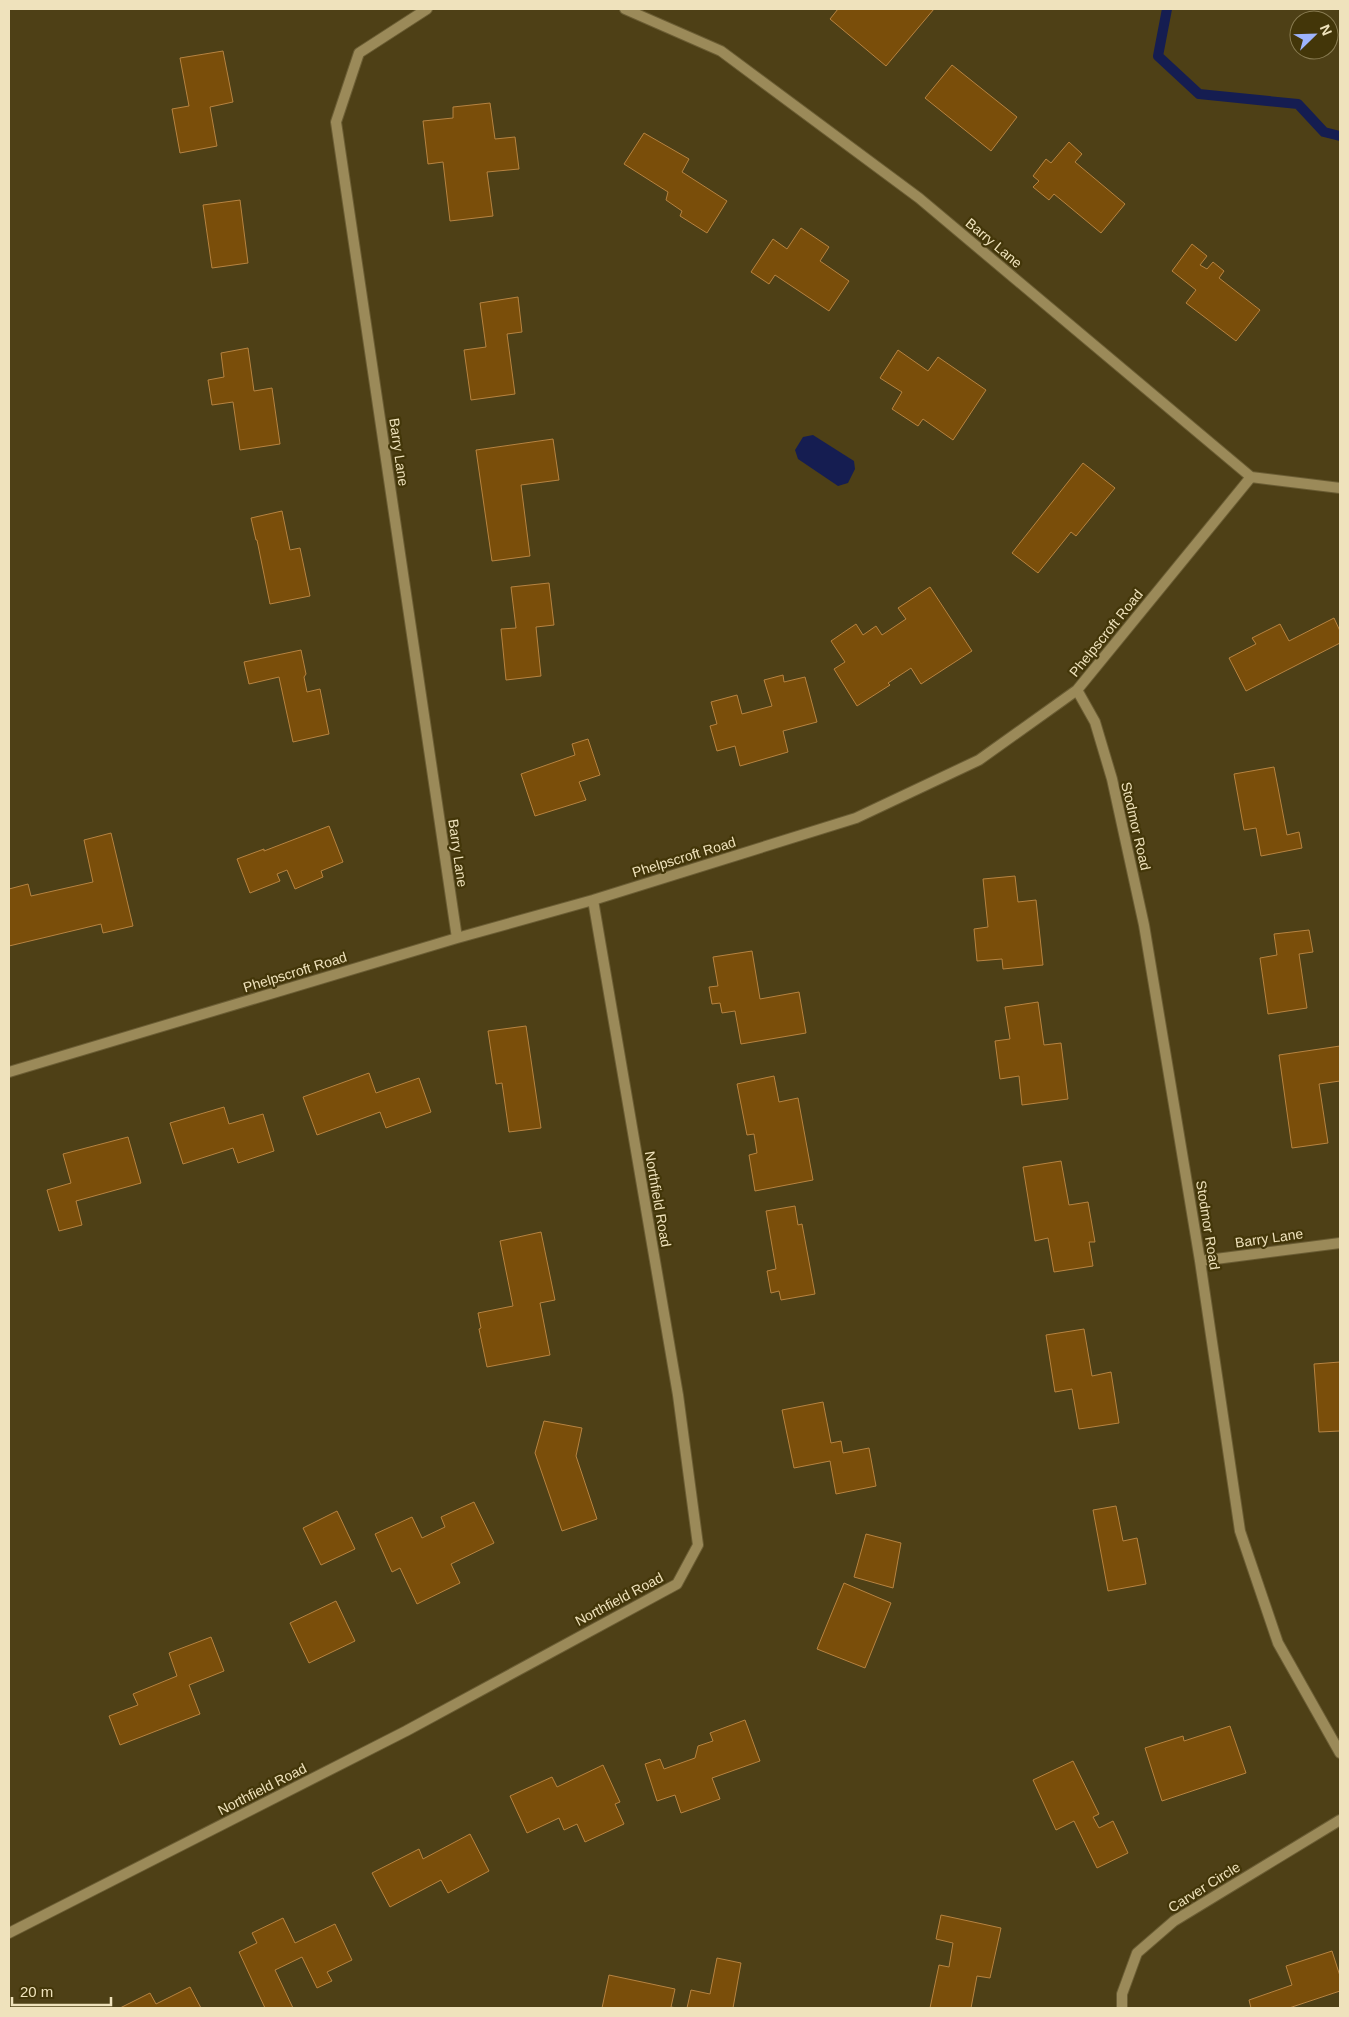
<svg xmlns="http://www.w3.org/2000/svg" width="1349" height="2017" font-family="Arial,sans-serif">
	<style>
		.water { fill: #151d51 }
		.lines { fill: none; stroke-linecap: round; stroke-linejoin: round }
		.stream { stroke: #151d51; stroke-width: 10 }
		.building { fill: #7a4e0a; stroke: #b68341 }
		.street-casing { stroke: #6b5d34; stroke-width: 12 }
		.street { stroke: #9b8a59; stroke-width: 10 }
		.labels { text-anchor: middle; stroke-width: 4.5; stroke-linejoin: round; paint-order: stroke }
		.street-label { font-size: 14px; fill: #efe2bc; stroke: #433609 }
	</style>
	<rect width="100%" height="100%" fill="#4e4016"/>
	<path class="water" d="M813,435L854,461L855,469L848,483L838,486L798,459L795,450L803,437Z"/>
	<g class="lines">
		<path class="stream" d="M1167,9L1158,56L1199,94L1298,104L1324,132L1340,136"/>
	</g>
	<path class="building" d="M838,9H934L886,66L830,19Z
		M223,51L233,102L210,107L217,146L180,153L172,109L189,106L180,58Z
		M952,65L1017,117L991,151L925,98Z
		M490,103L495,139L515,137L519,169L487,172L493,216L450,221L443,162L428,164L423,121L453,118V107Z
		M644,133L689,159L682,172L727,201L707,233L680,216L682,211L666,200L668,192L624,164Z
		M1069,142L1082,154L1075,162L1125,204L1101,233L1054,194L1049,200L1033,187L1039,181L1033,176L1046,159L1051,163Z
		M240,200L248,263L212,268L203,205Z
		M801,228L829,247L820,261L849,281L829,311L775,275L769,284L751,272L773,239L787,249Z
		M1192,244L1207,256L1200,265L1207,269L1213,262L1224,271L1219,278L1260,310L1236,341L1186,303L1196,290L1172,271Z
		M518,297L522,332L507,334L515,394L471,400L464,350L486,347L480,303Z
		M248,348L254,391L272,388L280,444L240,450L233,402L212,405L208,380L224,377L221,353Z
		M898,350L928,371L938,357L986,390L953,440L923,419L918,426L892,409L902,392L880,378Z
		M553,439L559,480L521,485L530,556L492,561L476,450Z
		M1083,463L1115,488L1076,536L1071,532L1038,573L1012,553Z
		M282,511L290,550L300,548L310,596L270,604L257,540H256L251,518Z
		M549,583L554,625L536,627L541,676L506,680L501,629L516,628L511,587Z
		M930,587L972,651L921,684L911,668L888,683L890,685L857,706L834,669L845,662L831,641L856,624L863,635L876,626L882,635L906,619L898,608Z
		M1334,618L1340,631V643L1246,691L1229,658L1256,644L1252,638L1280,624L1289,641Z
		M301,650L306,674L304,677L307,692L320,689L329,734L293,742L279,677L249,684L244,662Z
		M783,675L784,682L805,677L817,722L783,731L788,752L740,766L735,746L717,751L710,726L717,724L711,702L737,695L742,714L772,706L764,680Z
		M588,739L600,775L579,782L586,800L535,816L521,774L575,755L572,744Z
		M1274,767L1287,835L1299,832L1302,848L1261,856L1256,828L1244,830L1234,774Z
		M329,826L343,862L321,871L323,877L295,889L287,870L277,874L280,881L250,893L237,859L264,849V851Z
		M111,833L133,926L103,933L101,924L9,946V889L28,884L31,896L93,882L84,840Z
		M1015,876L1018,902L1036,900L1043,965L1003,969L1002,959L977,961L974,929L988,927L983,879Z
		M1309,930L1313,952L1299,954L1307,1008L1268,1014L1260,958L1277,955L1274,934Z
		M752,951L760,999L799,992L806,1033L741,1044L735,1011L722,1013L720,1003L712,1004L709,987L718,986L713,957Z
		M1038,1002L1044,1045L1061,1043L1068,1099L1022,1105L1019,1076L1000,1079L995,1041L1010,1039L1005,1007Z
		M526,1026L541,1128L509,1132L502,1083L496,1084L488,1031Z
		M1340,1046V1081L1319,1084L1328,1143L1292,1148L1279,1055Z
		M369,1073L376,1093L419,1078L431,1112L386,1128L380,1112L317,1135L303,1097Z
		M774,1076L779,1102L798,1098L813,1180L755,1191L749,1155L757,1153L754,1134L747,1135L737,1084Z
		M224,1107L229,1124L263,1114L274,1151L238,1163L233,1148L183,1164L170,1123Z
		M128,1137L141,1183L76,1201L82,1225L59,1231L47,1190L71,1183L63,1154Z
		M1061,1161L1069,1205L1088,1202L1095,1242H1089L1093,1266L1054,1272L1048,1238L1035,1241L1023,1167Z
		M795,1206L798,1225L802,1224L815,1294L781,1300L779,1291L771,1293L767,1271L776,1269L766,1211Z
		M541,1232L555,1300L540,1303L550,1355L487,1367L479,1329L481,1328L478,1313L513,1306L500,1241Z
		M1084,1329L1092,1376L1111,1372L1119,1423L1079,1429L1072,1389L1055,1392L1046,1335Z
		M1340,1362V1431L1319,1432L1314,1364Z
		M823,1402L831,1443L841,1441L843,1453L869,1448L876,1486L836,1494L830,1461L794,1468L782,1410Z
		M544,1421L582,1428L576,1456L597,1519L562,1531L535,1453Z
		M474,1502L494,1543L451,1564L460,1583L417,1604L400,1568L392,1572L375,1534L412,1517L422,1538L445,1527L441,1517Z
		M1116,1506L1123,1541L1137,1538L1146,1584L1108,1591L1093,1510Z
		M337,1511L355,1549L321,1565L303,1528Z
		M866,1534L901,1543L893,1588L854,1577Z
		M844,1583L891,1603L865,1668L817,1649Z
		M336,1601L355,1641L309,1663L290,1623Z
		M211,1637L224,1671L189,1685L200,1714L120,1745L109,1716L138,1705L133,1694L177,1676L169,1653Z
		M745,1720L760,1761L712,1778L720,1799L681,1813L675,1795L657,1801L645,1764L660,1759L664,1769L695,1758L698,1746L713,1741L710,1733Z
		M1230,1726L1246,1773L1162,1801L1145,1748L1183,1736L1184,1741Z
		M1073,1761L1099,1814L1093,1817L1099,1828L1113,1821L1128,1853L1097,1868L1074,1821L1056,1830L1033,1780Z
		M603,1765L620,1802L615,1804L624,1824L585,1842L577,1824L564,1830L559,1818L527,1833L510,1796L552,1777L557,1787Z
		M470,1834L489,1871L448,1893L441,1880L390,1907L372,1873L419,1849L423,1859Z
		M941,1915L1001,1928L990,1978L977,1976L971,2008H930L939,1965L949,1967L953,1943L936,1939Z
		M283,1918L295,1943L335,1924L352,1960L327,1972L332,1981L317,1988L302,1957L275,1970L293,2008H265L239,1952L257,1943L252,1933Z
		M1332,1951L1340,1976V1991L1289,2008H1251L1249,2000L1292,1985L1286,1966Z
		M717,1958L741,1963L733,2008H687L691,1990L710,1994Z
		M609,1975L675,1989L671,2007L677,2008H602Z
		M190,1987L201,2008H120L150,1993L156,2004Z"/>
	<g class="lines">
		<defs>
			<path id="street" d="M427,9L359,53L336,122L457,938
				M625,9L721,51L919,198L1251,477L1340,488
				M1077,690L1095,722L1112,779L1144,925L1200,1261L1240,1531L1278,1643L1340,1753
				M9,1072L457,938L593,900L856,818L979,760L1077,690L1251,477
				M1200,1261L1340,1243
				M9,1933L406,1731L677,1584L698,1545L678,1395L593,900
				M1122,2008V1994L1137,1953L1174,1921L1340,1820"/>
		</defs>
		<use href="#street" class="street-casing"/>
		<use href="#street" class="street"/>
	</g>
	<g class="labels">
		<g class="street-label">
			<text transform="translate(994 243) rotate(40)" y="5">Barry Lane</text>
			<text transform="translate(399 452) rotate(82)" y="5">Barry Lane</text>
			<text transform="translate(1106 633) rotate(-51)" y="5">Phelpscroft Road</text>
			<text transform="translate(1136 826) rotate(77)" y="5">Stodmor Road</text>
			<text transform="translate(458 853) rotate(82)" y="5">Barry Lane</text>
			<text transform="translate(684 857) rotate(-17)" y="5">Phelpscroft Road</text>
			<text transform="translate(295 972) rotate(-17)" y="5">Phelpscroft Road</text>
			<text transform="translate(658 1199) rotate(80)" y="5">Northfield Road</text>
			<text transform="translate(1208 1225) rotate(81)" y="5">Stodmor Road</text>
			<text transform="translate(1269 1238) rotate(-8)" y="5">Barry Lane</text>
			<text transform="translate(619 1599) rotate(-28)" y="5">Northfield Road</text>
			<text transform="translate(262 1789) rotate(-27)" y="5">Northfield Road</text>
			<text transform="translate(1204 1887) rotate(-32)" y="5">Carver Circle</text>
		</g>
	</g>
	<rect width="1349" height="2017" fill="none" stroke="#efe2bc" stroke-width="20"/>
	<g transform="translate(1314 35) rotate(67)"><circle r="24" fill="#433609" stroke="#887b51"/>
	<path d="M0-4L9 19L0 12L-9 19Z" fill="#9eb4fd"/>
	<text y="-8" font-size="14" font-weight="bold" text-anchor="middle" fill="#efe2bc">N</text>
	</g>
	<path d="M12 1997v8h99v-8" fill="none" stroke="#efe2bc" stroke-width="2.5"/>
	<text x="20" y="1997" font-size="15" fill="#efe2bc" stroke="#433609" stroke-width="4" paint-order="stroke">20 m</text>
</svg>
